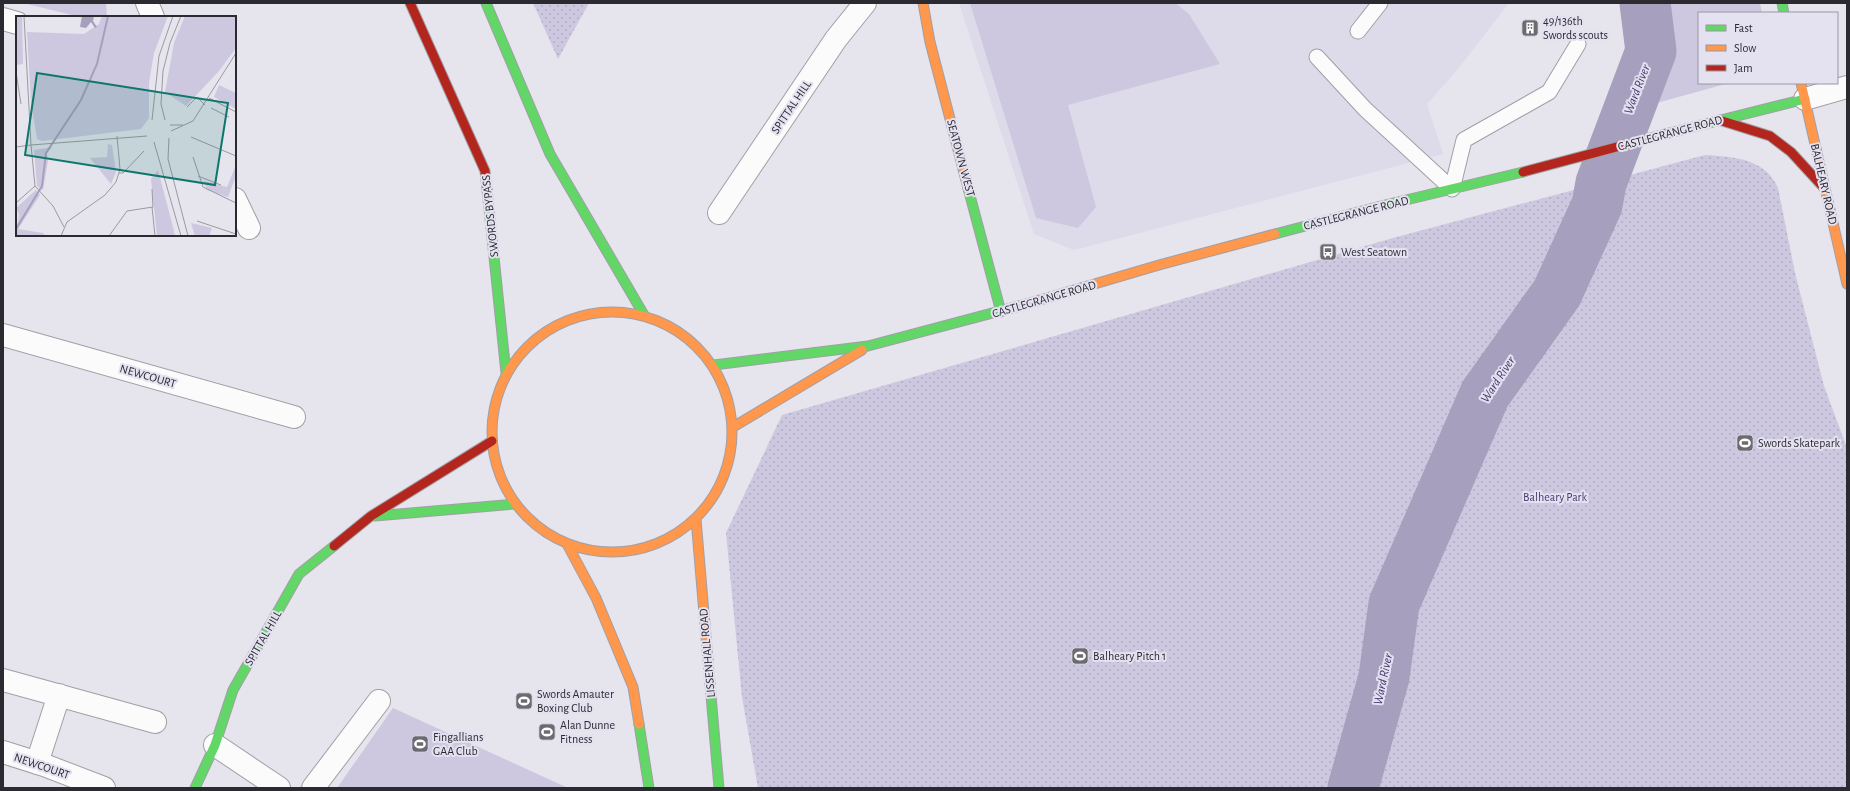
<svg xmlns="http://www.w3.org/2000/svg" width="1850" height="791" font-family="'Alegreya Sans',sans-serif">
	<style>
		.built { fill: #dddaea }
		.grass { fill: #cdc8df }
		.park { fill: url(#park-dots) }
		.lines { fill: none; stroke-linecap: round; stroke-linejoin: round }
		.river { stroke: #a69fbd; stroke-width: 51 }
		.lane-casing { stroke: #a19fa6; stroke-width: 17 }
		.street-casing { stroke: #a19fa6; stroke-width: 24 }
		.fast-casing { stroke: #a19fa6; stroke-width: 11 }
		.slow-casing { stroke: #a19fa6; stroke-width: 11 }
		.jam-casing { stroke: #a19fa6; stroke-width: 11 }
		.lane { stroke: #fbfbfc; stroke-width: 15 }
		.street { stroke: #fbfbfc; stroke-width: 22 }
		.fast { stroke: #63d668; stroke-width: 9 }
		.slow { stroke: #ff974d; stroke-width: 9 }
		.jam { stroke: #b3261e; stroke-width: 9 }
		.labels { text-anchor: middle; stroke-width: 4; stroke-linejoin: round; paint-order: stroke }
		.poi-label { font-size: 12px; fill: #2b2a30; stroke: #e4e1f0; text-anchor: start }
		.street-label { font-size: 12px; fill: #2b2a30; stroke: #e4e1f0 }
		.park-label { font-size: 12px; fill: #4b3b72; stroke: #e4e1f0 }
		.water-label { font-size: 13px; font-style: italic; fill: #46366c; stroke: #e4e1f0 }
		.inset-river { fill: none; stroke: #a69fbd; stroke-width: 2 }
		.inset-road { fill: none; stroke: #9b9aa1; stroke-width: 1 }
		.view { fill: #0f766e; fill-opacity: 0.15; stroke: #0f766e; stroke-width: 2 }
		.inset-edge { fill: none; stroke: #2b2a30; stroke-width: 2 }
	</style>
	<defs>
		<pattern id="park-dots" width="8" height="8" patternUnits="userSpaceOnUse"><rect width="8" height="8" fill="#cdc8df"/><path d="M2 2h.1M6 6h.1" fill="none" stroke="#b0acc0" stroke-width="1.8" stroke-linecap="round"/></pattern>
	</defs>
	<rect width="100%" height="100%" fill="#e6e4ec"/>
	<path class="built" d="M959,3H1509L1458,69L1427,104L1443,154L1074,250L1034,234Z"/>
	<path class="grass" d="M23,3H106L107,17H80Z
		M970,3H1175L1189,14L1220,64L1068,105L1096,207L1078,228L1036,218Z
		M1637,3H1760L1762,13H1699V83H1729L1606,117L1639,48Z
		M393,708L568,788H337Z"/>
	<path class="park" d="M533,3H589L558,59Z
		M1705,155C1734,157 1765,158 1778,188L1795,273L1824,386L1847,448V788H758L742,697L726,533L782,415L1393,238Z"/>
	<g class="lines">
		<path class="river" d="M1353,788L1384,677L1394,604L1485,394L1557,293L1597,205L1601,183L1651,51L1645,3"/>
		<defs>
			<path id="lane" d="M1358,31L1380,3
				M1317,57L1365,109L1452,189L1464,140L1549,92L1578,44"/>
			<path id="street" d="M147,3L153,17
				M3,19L17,23
				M1805,99L1847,87
				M235,199L249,228
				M719,213L836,39L865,3
				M3,335L294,417
				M3,680L155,722
				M215,745L279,788
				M3,752L44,765L104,788
				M37,763L59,695
				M313,788L379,701"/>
			<path id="fast" d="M486,3L550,154L644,315
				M1782,3L1784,13
				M1669,133L1805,99
				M968,188L1001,312
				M487,189L506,373
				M1275,234L1381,206L1523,172
				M714,365L868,346L1030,303
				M375,516L515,504
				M710,684L719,788
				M639,724L649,788
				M195,788L215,745L233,690L299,574L334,546"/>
			<path id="slow" d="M923,3L930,42L968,188
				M1801,83L1847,284
				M1030,303L1159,265L1275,234
				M492 432a120 120 0 1 1 240 0a120 120 0 1 1-240 0Z
				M733,427L862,350
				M696,519L710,684
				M567,544L596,598L633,687L639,724"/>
			<path id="jam" d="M410,3L485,171L487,189
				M1719,120L1770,136L1791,152L1825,189
				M1523,172L1669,133
				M334,546L371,516L492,441"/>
		</defs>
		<use href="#lane" class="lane-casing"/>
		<use href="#street" class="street-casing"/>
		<use href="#fast" class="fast-casing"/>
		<use href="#slow" class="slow-casing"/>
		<use href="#jam" class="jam-casing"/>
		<use href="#lane" class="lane"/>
		<use href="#street" class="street"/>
		<use href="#fast" class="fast"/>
		<use href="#slow" class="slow"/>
		<use href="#jam" class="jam"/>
	</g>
	<defs>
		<symbol id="building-square" viewBox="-11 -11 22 22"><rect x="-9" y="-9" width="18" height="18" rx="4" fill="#6c6b72" stroke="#e4e1f0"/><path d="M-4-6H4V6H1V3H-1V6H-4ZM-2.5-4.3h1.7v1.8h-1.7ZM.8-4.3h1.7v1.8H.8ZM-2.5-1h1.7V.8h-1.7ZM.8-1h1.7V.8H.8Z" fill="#fff"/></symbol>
		<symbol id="bus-square" viewBox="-11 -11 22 22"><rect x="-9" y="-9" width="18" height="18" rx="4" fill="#6c6b72" stroke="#e4e1f0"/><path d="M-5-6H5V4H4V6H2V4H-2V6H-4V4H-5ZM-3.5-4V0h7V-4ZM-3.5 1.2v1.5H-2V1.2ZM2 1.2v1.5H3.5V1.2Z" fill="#fff"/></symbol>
		<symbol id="stadium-square" viewBox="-11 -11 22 22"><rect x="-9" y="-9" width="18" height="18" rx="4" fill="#6c6b72" stroke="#e4e1f0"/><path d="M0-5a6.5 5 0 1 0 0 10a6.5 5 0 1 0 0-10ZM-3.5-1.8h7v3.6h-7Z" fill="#fff"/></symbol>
	</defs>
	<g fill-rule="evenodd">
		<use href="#building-square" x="1520" y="18" width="20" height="20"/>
		<use href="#bus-square" x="1318" y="242" width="20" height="20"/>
		<use href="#stadium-square" x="1735" y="433" width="20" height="20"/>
		<use href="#stadium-square" x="1070" y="646" width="20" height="20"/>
		<use href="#stadium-square" x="514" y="691" width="20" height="20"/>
		<use href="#stadium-square" x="537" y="722" width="20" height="20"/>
		<use href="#stadium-square" x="410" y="734" width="20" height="20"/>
	</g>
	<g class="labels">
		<g class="poi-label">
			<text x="1543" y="25">49/136th<tspan x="1543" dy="14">Swords scouts</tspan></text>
			<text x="1341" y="256">West Seatown</text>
			<text x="1758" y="447">Swords Skatepark</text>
			<text x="1093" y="660">Balheary Pitch 1</text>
			<text x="537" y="698">Swords Amauter<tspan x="537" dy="14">Boxing Club</tspan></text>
			<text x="560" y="729">Alan Dunne<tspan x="560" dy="14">Fitness</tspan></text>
			<text x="433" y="741">Fingallians<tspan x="433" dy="14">GAA Club</tspan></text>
		</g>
		<g class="street-label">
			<text transform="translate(791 107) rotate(-56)" y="4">SPITTAL HILL</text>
			<text transform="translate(1670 133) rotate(-15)" y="4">CASTLEGRANGE ROAD</text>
			<text transform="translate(961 158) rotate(75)" y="4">SEATOWN WEST</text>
			<text transform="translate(1824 184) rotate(77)" y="4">BALHEARY ROAD</text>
			<text transform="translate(1356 213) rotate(-14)" y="4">CASTLEGRANGE ROAD</text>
			<text transform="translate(490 216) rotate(-96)" y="4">SWORDS BYPASS</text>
			<text transform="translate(1044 299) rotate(-16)" y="4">CASTLEGRANGE ROAD</text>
			<text transform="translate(148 376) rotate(16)" y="4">NEWCOURT</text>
			<text transform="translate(263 638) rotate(-60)" y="4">SPITTAL HILL</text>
			<text transform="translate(707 653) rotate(-95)" y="4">LISSENHALL ROAD</text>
			<text transform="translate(42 766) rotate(19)" y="4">NEWCOURT</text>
		</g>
		<g class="park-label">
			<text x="1555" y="501">Balheary Park</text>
		</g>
		<g class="water-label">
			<text transform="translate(1636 89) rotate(-69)" y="5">Ward River</text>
			<text transform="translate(1497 379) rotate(-57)" y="5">Ward River</text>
			<text transform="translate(1382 679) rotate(-78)" y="5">Ward River</text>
		</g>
	</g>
	<g transform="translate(16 16)">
		<rect width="220" height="220" fill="#e6e4ec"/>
		<path d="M169,0H220V32L203,55L170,90L149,76L158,27ZM92,128L96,129L100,156L95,168L74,142L91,141ZM36,131L31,137L32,145L27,174L21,170L18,134ZM220,149V160L212,181L191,174L188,165L211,171ZM175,207L196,212L193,220H179Z" fill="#cdc8df"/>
		<path d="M0,0H6L7,48L0,49ZM86,0H152L138,37L133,67V102L125,113L26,125L21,123L15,86L11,16L68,18L83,8ZM203,69L220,77V93L198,81ZM142,154L157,211L159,220H141L135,163ZM20,174L24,179L2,213L27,217L30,220H0L3,198L0,192Z" fill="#cdc8df"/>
		<path d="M66,0H78L77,5L81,11L79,12L75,6L70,12L64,11Z" fill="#a69fbd"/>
		<path class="inset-river" d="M0,213L26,170L30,137L65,84L81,48L92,0"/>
		<path class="inset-road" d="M0,56L5,88M193,82L220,96M171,91L181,81L189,89M195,92L213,101M136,104L143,40L157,0M149,104L145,88L147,55L154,27L165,0M154,109H167M155,115L177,105L220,37M175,121L220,140M153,122L152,143L172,220M138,126L165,220M0,131L15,129L8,0M177,141L187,171L220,187M103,157H107L128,135M182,160L205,169M19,170L37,190L48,211M0,187L19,170L15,129L131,120M136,191L139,220M181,205L220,218M45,220L51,206L89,179L100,166L104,153L101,120M93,220L111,195L137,191L136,173"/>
		<path class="view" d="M21,57L212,87L199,169L9,139Z"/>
		<rect width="220" height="220" class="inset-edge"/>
	</g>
	<rect width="1850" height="791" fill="none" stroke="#2b2a30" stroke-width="8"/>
	<rect x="1698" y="12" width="140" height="72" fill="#e4e1f0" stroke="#9a98a3"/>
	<rect x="1706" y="25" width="20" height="6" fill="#63d668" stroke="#9a98a3"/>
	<text x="1734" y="32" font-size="12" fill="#2b2a30">Fast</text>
	<rect x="1706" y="45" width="20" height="6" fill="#ff974d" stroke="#9a98a3"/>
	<text x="1734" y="52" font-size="12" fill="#2b2a30">Slow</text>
	<rect x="1706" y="65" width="20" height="6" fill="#b3261e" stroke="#9a98a3"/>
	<text x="1734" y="72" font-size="12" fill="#2b2a30">Jam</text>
</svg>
